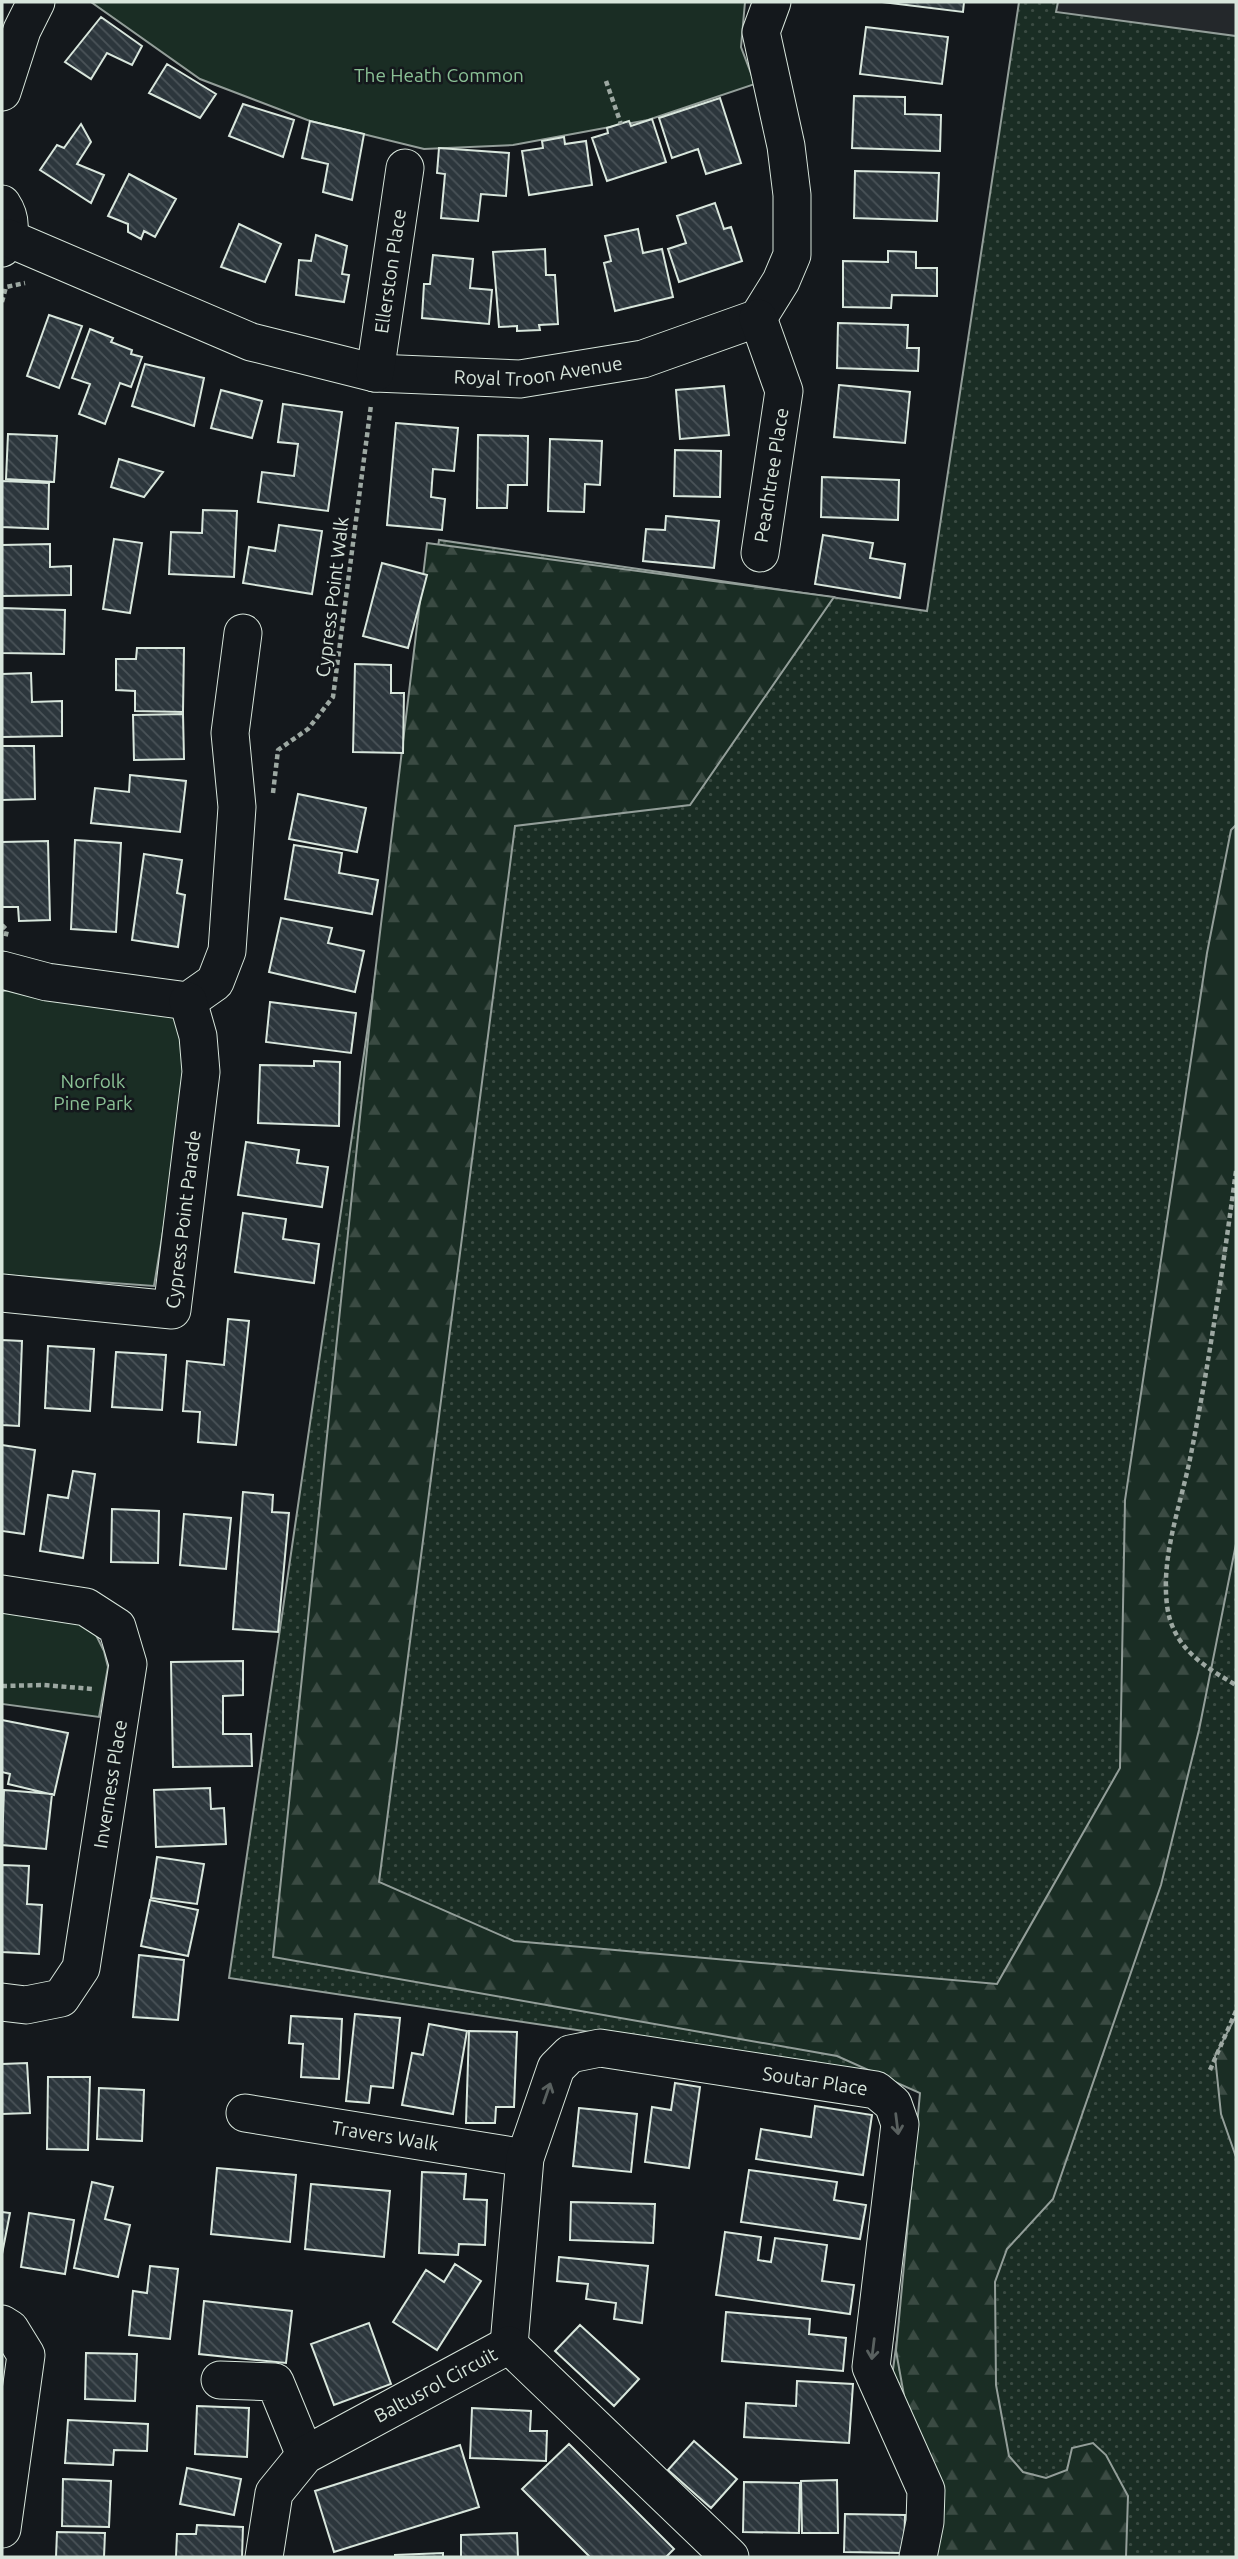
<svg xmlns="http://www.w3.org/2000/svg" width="1238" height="2559" font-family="Ubuntu,sans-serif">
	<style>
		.grass { fill: url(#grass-dots); stroke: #939e99; stroke-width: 2 }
		.forest { fill: url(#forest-firs); stroke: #939e99; stroke-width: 2 }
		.park { fill: #1a2d24; stroke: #939e99; stroke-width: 2 }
		.parking { fill: #24282b; stroke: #939e99; stroke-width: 2 }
		.building { fill: url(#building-back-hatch); stroke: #d8e6dc; stroke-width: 2 }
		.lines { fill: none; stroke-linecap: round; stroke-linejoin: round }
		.minor-casing { stroke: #d8e6dc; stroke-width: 39 }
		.path { stroke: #9da8a2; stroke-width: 4.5; stroke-dasharray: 5 3.5; stroke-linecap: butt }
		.minor { stroke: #14181c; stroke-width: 37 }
		.oneway { stroke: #59605f }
		.labels { text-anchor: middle; stroke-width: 5; stroke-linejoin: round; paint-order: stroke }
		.park-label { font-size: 19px; fill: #8ac095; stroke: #14181c }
		.street-label { font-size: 19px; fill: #d8e6dc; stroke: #14181c }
	</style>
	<defs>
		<pattern id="grass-dots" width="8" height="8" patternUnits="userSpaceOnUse" patternTransform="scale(1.75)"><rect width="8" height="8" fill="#1a2d24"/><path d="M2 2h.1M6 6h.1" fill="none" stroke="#3b4b43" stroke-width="1.8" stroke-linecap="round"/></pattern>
		<pattern id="forest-firs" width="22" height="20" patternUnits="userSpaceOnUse" patternTransform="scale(1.75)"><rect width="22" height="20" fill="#1a2d24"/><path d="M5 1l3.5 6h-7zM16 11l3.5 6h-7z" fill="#3b4b43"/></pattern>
		<pattern id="building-back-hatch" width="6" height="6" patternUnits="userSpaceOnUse" patternTransform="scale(1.75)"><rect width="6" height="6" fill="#2c363c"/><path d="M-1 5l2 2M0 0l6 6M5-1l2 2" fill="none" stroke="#4a5358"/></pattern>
	</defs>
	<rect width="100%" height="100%" fill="#14181c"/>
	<path class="grass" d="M1019,2H1236V2557H955L891,2384L932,2083L229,1978L439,540L927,611Z"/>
	<path class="forest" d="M427,543L834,597L690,805L515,826L379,1882L514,1941L997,1984L1120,1768L1125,1500L1207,953L1231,830L1236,825V1544L1199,1730L1161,1885L1053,2199L1007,2249L995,2282L996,2385L1009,2456L1023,2472L1046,2478L1067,2470L1072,2448L1093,2443L1106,2455L1128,2496L1126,2557H933L896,2351L920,2093L837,2056L273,1957L374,982Z
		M1236,2016V2157L1221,2114L1215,2056Z"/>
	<path class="park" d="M91,2H745L741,47L755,84L648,120L513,145L424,149L310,121L200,79Z
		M26,988L167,1008L182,1028L192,1056L154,1286L2,1275V991Z
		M2,1611L82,1623L94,1631L104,1651L108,1667L99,1717L2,1704Z"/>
	<path class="parking" d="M1058,2H1236V36L1056,12Z"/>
	<path class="building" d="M882,2H964L963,12Z
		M101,17L142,46L132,65L107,53L91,79L65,62Z
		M866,27L948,37L942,84L860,74Z
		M167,64L216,94L200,118L149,93Z
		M854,96L905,97V114L941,115L940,151L852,148Z
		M720,98L741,163L706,174L698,149L672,158L659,118Z
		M243,104L294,120L283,157L229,136Z
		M652,119L666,162L607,181L592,138L608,133L607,128L629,121L631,126Z
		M310,121L364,134L352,200L323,192L328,164L302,158Z
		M81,124L91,142L77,164L104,175L91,203L40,170L57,145L64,148Z
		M564,137L565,144L586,141L592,185L529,195L522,151L543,148L542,141Z
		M439,148L509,153L506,196L481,194L478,221L441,218L445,174L437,173Z
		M855,171L939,173L937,221L854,218Z
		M129,174L176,199L155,237L144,231L141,239L128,232V224L108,216Z
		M715,203L724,229L731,227L742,261L679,282L668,249L686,243L677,216Z
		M239,224L281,244L265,282L221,267Z
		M638,229L643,253L662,249L673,297L615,311L604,263L611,261L605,236Z
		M316,235L347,246L342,274L349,275L344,302L296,295L299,260L311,261Z
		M545,249L546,275H555L558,324L539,325L540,330L517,331V326L499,327L493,252Z
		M888,251L916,252V268H937V296L892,295L891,308L843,307V261L888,262Z
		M433,255L473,259L470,288L492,290L489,324L422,318L424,284H430Z
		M49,315L82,326L59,388L27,376Z
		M838,323L908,325L907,348H919L918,371L837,368Z
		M90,329L113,338L111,342L132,350L131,354L142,357L131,387L120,383L105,424L79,414L90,384L72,378Z
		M145,364L204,378L194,426L132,406Z
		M839,385L910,392L905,443L834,437Z
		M724,386L729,435L680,439L676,390Z
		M221,390L262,401L252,438L211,428Z
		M283,404L342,412L328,511L258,502L262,472L294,476L298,444L278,442Z
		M396,423L458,428L454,471L433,469L431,497L445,499L442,530L387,525Z
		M8,434L57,436L54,482L6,479Z
		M478,435L528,436L527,485H508L507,508H477Z
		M550,439L602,441L600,485L585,484L584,512L548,511Z
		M675,450L721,451L720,497L674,496Z
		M119,459L163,472L144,497L111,487Z
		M822,477L899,480L898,520L821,517Z
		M2,481L49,483L48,529L2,527Z
		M203,510L237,511L234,577L169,574L171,532L202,533Z
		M666,516L719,521L714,568L643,561L646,529L665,530Z
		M279,525L322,531L312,594L243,583L249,547L275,551Z
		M823,535L873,543L870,558L905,564L900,598L815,584Z
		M114,539L142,543L130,613L103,609Z
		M50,544V567L71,566V595L2,596V545Z
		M382,563L427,575L408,648L363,636Z
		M2,608L65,610L64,654L2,653Z
		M137,648H184L183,712L135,711V691L116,690V659H136Z
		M355,664L391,665V693H404L403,753L353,752Z
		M31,673L32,702L62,701V736L2,737V674Z
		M183,714L184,759L134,760L133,715Z
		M2,746H34L35,799L2,800Z
		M130,775L186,781L180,832L91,823L95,788L129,792Z
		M298,794L366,808L357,852L289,839Z
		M75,840L121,843L116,932L71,929Z
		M48,841L50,920L19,921L18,907H2V842Z
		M294,845L342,853L339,873L378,880L372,914L285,899Z
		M144,854L182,860L177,893L185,895L178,947L132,940Z
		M281,918L332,928L328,943L364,951L355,992L269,972Z
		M270,1002L356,1013L351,1053L266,1042Z
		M314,1061L340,1062L339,1126L258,1123L260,1065L314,1066Z
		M246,1142L299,1150L297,1163L328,1167L322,1207L238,1195Z
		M243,1213L286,1219L283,1239L319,1244L314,1283L235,1272Z
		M228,1319L249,1321L236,1445L198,1442L200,1412L183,1411L187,1361L224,1365Z
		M2,1340L22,1341L19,1426L2,1425Z
		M48,1346L94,1349L90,1411L45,1408Z
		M116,1352L166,1355L162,1410L112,1407Z
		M2,1445L35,1450L24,1534L2,1531Z
		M73,1471L95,1474L83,1558L40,1551L48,1495L68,1498Z
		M243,1492L273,1495L272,1512L289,1513L278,1632L233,1629Z
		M112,1509L159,1511L158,1563L111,1562Z
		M184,1514L231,1518L226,1569L180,1565Z
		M243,1661V1695L223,1696V1734H251L252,1766L173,1767L171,1662Z
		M2,1720L68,1733L54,1795L8,1784L10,1774L2,1772Z
		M210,1788L211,1809L224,1808L226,1844L156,1847L154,1790Z
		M4,1790L52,1794L46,1849L2,1845Z
		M157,1857L204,1864L197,1904L151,1898Z
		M2,1865L29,1866L27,1904L42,1905L39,1954L2,1952Z
		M150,1900L198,1910L188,1956L141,1946Z
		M139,1955L184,1960L178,2020L133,2017Z
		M355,2014L400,2018L393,2088L371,2086L369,2103L346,2101Z
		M291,2016L342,2019L339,2079L301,2077L303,2044L289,2043Z
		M429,2024L467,2031L453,2114L402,2105L412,2053L423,2055Z
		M469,2031L517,2032L514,2107H496L495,2123H466Z
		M27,2063L30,2113L2,2114V2064Z
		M48,2077H90L88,2150L47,2149Z
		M675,2083L700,2087L689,2168L645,2162L652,2107L671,2110Z
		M99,2088L144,2090L142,2141L97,2139Z
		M815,2106L872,2115L863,2175L756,2159L761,2129L811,2137Z
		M579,2108L637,2114L631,2172L573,2166Z
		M217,2168L296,2175L290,2242L211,2234Z
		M749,2170L837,2182L834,2200L866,2205L860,2239L741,2222Z
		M422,2172L466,2174L464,2199L487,2200L485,2245L459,2244L458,2255L419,2253Z
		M92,2182L113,2187L105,2219L130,2225L118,2277L74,2268Z
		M311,2184L390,2191L384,2257L305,2249Z
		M571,2202L655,2204L653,2243L570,2240Z
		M2,2212L10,2213L2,2254Z
		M29,2213L74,2220L65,2274L21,2267Z
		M725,2232L761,2237L758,2260L771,2262L775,2238L827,2245L822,2281L854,2285L850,2314L716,2295Z
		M559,2257L648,2266L642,2323L614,2319L616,2303L586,2299L588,2284L557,2281Z
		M455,2264L481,2281L437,2350L393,2322L426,2270L444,2282Z
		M150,2266L178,2269L170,2339L129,2335L133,2291L147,2293Z
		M204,2301L292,2311L286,2363L199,2354Z
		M726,2312L810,2319L809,2334L846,2338L843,2371L722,2361Z
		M369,2323L391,2384L334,2405L311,2344Z
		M580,2325L639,2379L614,2406L555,2351Z
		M86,2353L137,2354L135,2401L85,2399Z
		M797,2381L853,2384L849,2443L744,2437L746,2403L796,2406Z
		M197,2406L249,2408L247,2457L195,2454Z
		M472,2408L531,2411L530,2431H547L546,2461L470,2458Z
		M68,2420L148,2424L147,2451L114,2450L113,2465L65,2463Z
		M694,2441L737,2479L711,2508L668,2470Z
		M569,2444L674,2549L666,2557H590L522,2489Z
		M460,2445L479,2507L334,2552L315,2491Z
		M187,2468L241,2479L234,2515L180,2504Z
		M63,2479L111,2481L109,2527L62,2526Z
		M837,2480L838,2533H802L801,2481Z
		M744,2482L800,2483L799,2533L743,2532Z
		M845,2514L905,2515L904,2553L844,2552Z
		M197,2525L243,2527L242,2557H176L177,2534H196Z
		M57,2532L105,2533L104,2557H56Z
		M517,2533L518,2557H461V2535Z
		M443,2553V2557H395V2555Z"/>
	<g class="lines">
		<defs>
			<g id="minor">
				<path d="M2,92L22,30L36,2"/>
				<path d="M2,204C12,219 11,233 2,248"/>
				<path id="s1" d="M8,238L251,342L375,373L520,379L643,359L758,318L781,281L792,255V195L786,146L761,32L772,2"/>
				<path d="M758,318L784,391L760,553"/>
				<path id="s2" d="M375,373L405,168"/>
				<path d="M2,970L47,982L188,1001L215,982L227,951L237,807L230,733L243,633"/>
				<path id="s3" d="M2,1293L172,1310L201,1072L198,1036L188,1001"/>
				<path d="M2,1594L86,1607L117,1627L128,1664L81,1968L61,1998L26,2005L2,2002"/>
				<path id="s4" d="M245,2113L525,2158"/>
				<path d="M2,2324L10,2329L26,2355L2,2529"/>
				<path id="s5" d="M509,2345L525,2158L556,2068L570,2054L600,2048L876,2090L893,2104L900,2124L871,2367L926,2490L925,2522L918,2557"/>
				<path d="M220,2380L275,2382L305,2455"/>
				<path id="s6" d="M264,2557L274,2493L305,2455L509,2345L730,2557"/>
			</g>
		</defs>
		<use href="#minor" class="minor-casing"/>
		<path class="path" d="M606,81L621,124
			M2,302L6,287L25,283
			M273,793L278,750L308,729L333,697L371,405
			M2,925L7,930L5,939
			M1236,1171C1223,1267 1209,1364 1190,1459C1180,1507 1161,1556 1167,1605C1172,1647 1203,1666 1236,1685
			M2,1686L44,1685L92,1689
			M1210,2070L1236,2011"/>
		<use href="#minor" class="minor"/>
	</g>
	<defs><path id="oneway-shaft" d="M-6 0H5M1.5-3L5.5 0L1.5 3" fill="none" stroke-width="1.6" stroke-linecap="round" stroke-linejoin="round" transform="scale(1.75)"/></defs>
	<g class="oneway">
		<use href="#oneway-shaft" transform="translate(547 2093) rotate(-71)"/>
		<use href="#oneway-shaft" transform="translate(897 2124) rotate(83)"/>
		<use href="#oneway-shaft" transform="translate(873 2349) rotate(97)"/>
	</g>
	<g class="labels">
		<g class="park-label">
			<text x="439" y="82">The Heath Common</text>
			<text x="93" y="1088">Norfolk<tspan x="93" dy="22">Pine Park</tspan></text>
		</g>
		<g class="street-label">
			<text dy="7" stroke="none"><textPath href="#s2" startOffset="103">Ellerston Place</textPath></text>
			<text dy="7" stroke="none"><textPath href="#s1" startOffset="556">Royal Troon Avenue</textPath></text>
			<text transform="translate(771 475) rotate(-81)" y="7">Peachtree Place</text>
			<text transform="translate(332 597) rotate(-83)" y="7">Cypress Point Walk</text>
			<text dy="7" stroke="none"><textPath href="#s3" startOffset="262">Cypress Point Parade</textPath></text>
			<text transform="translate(110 1784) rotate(-81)" y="7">Inverness Place</text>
			<text dy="7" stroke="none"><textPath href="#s5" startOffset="551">Soutar Place</textPath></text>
			<text dy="7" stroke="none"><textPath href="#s4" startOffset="142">Travers Walk</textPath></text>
			<text dy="7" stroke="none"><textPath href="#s6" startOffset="262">Baltusrol Circuit</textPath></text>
		</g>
	</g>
	<rect width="1238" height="2559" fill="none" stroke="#d8e6dc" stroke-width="7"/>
</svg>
